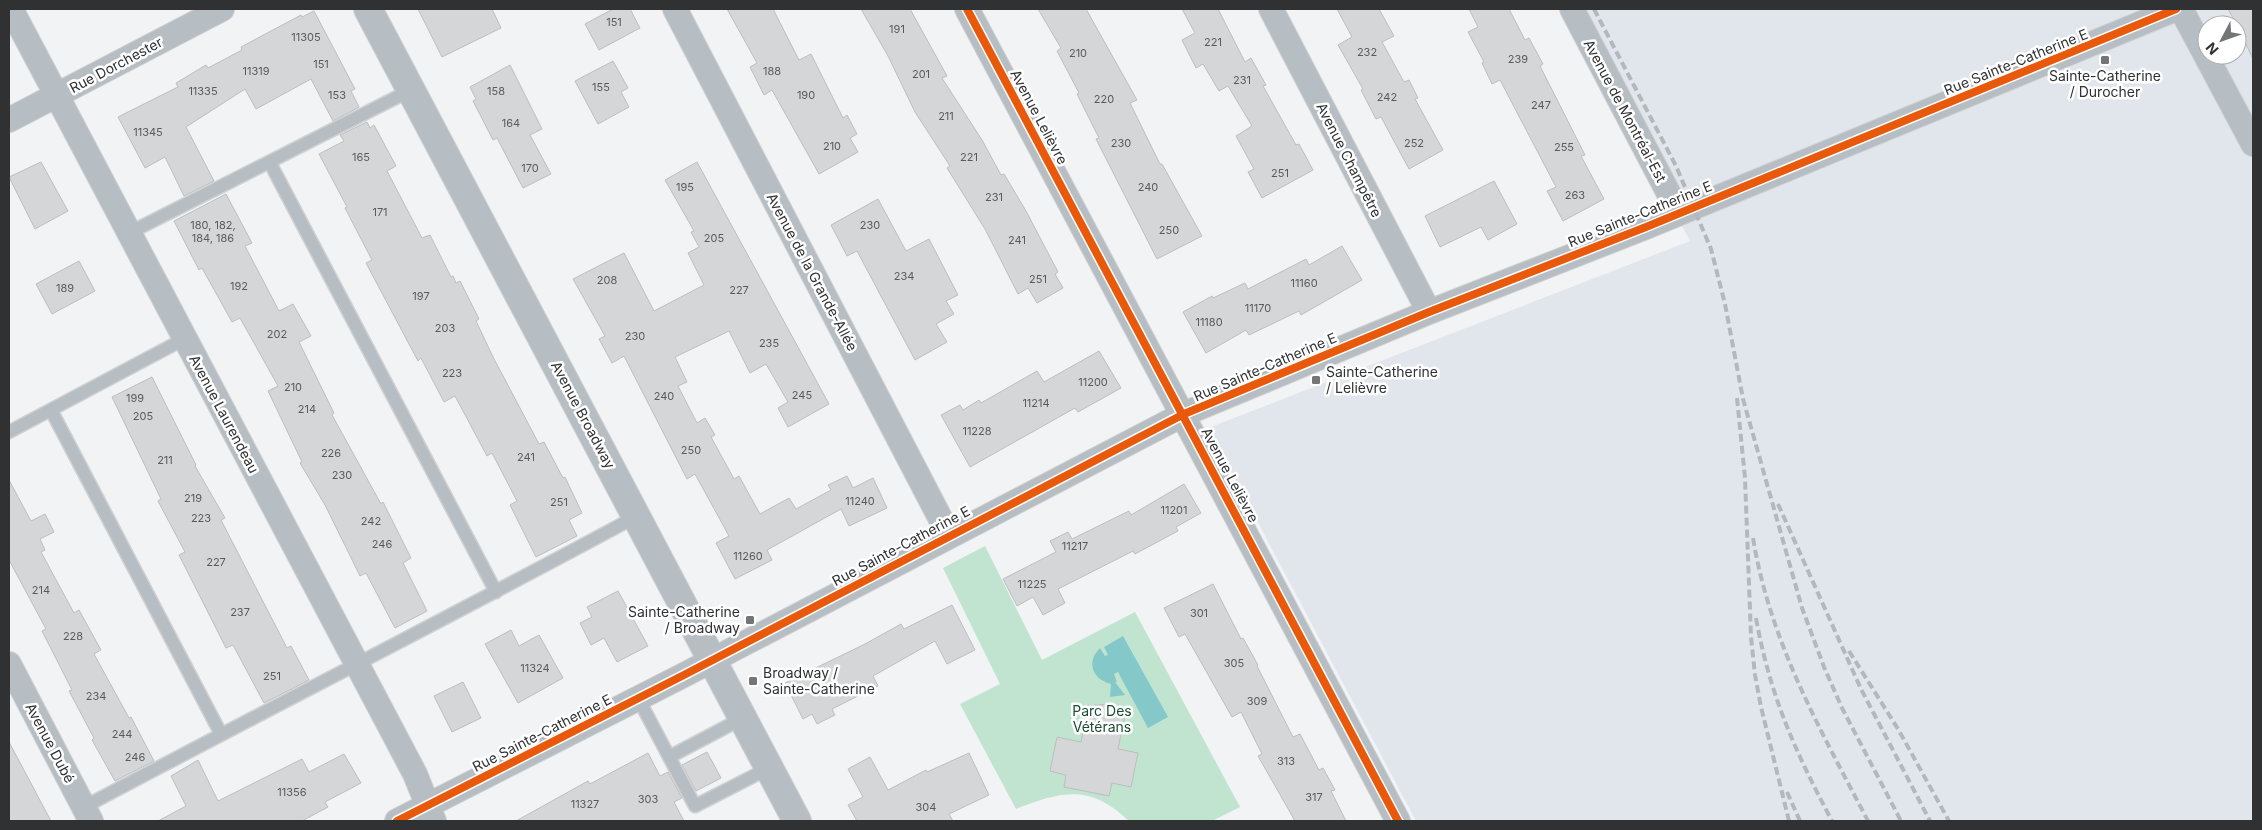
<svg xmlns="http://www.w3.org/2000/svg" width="2262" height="830" font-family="Inter,sans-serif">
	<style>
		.built { fill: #e1e6ec; fill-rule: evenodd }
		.green { fill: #c0e4cf }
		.water { fill: #84c8ca }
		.building { fill: #d4d6d7; stroke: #bcbebf }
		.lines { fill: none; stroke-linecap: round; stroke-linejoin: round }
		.service-casing { stroke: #cfd0d1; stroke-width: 15 }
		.minor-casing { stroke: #cfd0d1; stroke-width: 26 }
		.tertiary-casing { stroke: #cfd0d1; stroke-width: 30 }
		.service { stroke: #b6bec4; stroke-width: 12 }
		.minor { stroke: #b6bec4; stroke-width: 24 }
		.tertiary { stroke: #b6bec4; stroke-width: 28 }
		.rail { stroke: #b2b8bb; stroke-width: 4; stroke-dasharray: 8 4; stroke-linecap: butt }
		.cycleway-casing { stroke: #fff; stroke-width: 11 }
		.cycleway { stroke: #e8590c; stroke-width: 8 }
		.poi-dot { fill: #747577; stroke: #fff; stroke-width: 2 }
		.labels { text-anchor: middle; stroke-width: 5; stroke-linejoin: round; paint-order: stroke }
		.number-label { font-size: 11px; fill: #595a5c }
		.street-label { font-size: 14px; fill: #303133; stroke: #fff }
		.poi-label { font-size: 14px; fill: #303133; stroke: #fff; text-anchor: start }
		.park-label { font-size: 14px; fill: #1a4d33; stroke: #fff }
	</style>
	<rect width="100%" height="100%" fill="#f1f3f5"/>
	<path class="built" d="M1566,9H2253V821H1416L1208,428L1690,241ZM2207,25H2237V55H2207Z"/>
	<path class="green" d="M985,546L1042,660L1135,612L1240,807L1212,821H1129C1090,784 1062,791 1016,809L960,704L1000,684L943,568Z"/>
	<path class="water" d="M1123,636L1168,717L1148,728L1118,672L1114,674L1117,682H1115L1125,695L1110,697L1111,684C1092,679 1086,662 1100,648L1105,656L1108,655L1104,647Z"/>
	<path class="building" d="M418,9H492L501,28L442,57Z
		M613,9H630L640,28L599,50L585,24Z
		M727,9H773L799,60L811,54L843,118L847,115L857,134L850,138L858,152L819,174L772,90L764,95L750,67L757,63Z
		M861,9H910L947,76L942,78L982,140L1001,175L1004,174L1026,211L1058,272L1055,274L1063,288L1037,303L1028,288L1018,294L985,229L947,168L950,166L915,112L888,56Z
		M1038,9H1086L1137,100L1130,103L1160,164H1162L1202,236L1157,259L1096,139L1099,138L1077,94L1079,93L1057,51L1061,48Z
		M1182,9H1218L1245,62L1251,58L1266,85L1263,86L1296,145L1299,144L1313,170L1262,198L1248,172L1254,169L1236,136L1252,126L1228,86L1219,91L1203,64L1196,68L1182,40L1195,33Z
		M1337,9H1379L1394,36L1382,42L1404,82L1409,80L1418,98L1415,99L1443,150L1409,169L1381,117L1376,119L1361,90L1363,89L1338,45L1352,37Z
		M1469,9H1509L1525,40L1529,38L1543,64L1540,66L1585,155L1581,156L1604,199L1563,221L1547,191L1556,187L1500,80L1492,84L1482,63L1484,62L1468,32L1478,27Z
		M2228,9H2253V59L2237,25Z
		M314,11L355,89L351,91L359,107L333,121L311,79L256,109L245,89L186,127L214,181L184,196L165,157L145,168L118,117L178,87L176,83L206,65L208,68L242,50L241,47L301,15L302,17Z
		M613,61L628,88L621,92L629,107L598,124L575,81Z
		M510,65L542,129L530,135L551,174L523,188L497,138L493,140L473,101L476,99L470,87Z
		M367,122L370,128L374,125L396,166L387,171L422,238L430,235L451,277L453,276L456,283L460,281L479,319L476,321L493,357L539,444L544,442L563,478L565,477L582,513L569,520L577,536L536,557L510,505L517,501L492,453L487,456L455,396L444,402L421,358L418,361L366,263L372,260L345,208L347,207L319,154L344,141L340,135Z
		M41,162L68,211L35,229L9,177Z
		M697,162L829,404L788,427L778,408L788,402L766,364L750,373L729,331L675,357L687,382L678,386L697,423L705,418L715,435L711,437L734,479L739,476L760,514L789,498L796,509L831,490L828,485L847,476L853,488L873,478L887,508L849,526L841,509L767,550L772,560L735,579L716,543L729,536L695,474L687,479L624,356L612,363L599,339L605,336L573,279L624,253L654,311L704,285L688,253L699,247L691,232L694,231L665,180Z
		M1494,181L1517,224L1488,240L1481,227L1440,247L1425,216Z
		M226,194L252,243L245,246L279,311L293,304L311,336L299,342L334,413L332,415L381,504L383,502L411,558L403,563L427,611L395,628L366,573L360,576L325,505L300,463L302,462L268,391L278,386L240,318L232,322L202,268L199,270L174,221Z
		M878,199L906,251L929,239L958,295L946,301L954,314L936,324L947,342L915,360L857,251L847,256L831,225Z
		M1342,246L1362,280L1301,315L1299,311L1249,335L1246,330L1206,353L1183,312L1212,296L1213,298L1245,283L1248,289L1306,259L1309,265Z
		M79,261L95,291L52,314L36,284Z
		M1099,351L1121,388L1078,412L1075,408L970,467L941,415L960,405L963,410L979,400L981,403L1037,371L1044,382Z
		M152,377L196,465L195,466L225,518L221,520L287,648L291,646L309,680L264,703L233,645L226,648L179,555L185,552L158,501L161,499L112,397Z
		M9,480L31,521L45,514L54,532L40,539L45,550L41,552L74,613L79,610L101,650L94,654L129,718L131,717L154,761L115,781L92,740L94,738L69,691L72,690L42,631L46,629L9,560Z
		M1184,484L1201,513L1176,527L1178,531L1135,554L1133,551L1058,589L1065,603L1043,615L1033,597L1017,606L1003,579L1056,552L1050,541L1068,532L1072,539L1129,511L1131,515Z
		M1213,584L1241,639L1243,638L1258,665L1257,666L1293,737L1300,734L1319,770L1323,768L1335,790L1331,791L1346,821H1295L1258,756L1262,754L1241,712L1232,717L1185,634L1179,637L1164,608Z
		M618,591L648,646L617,662L604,638L591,645L580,623L592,617L587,607Z
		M952,605L975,650L947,664L935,641L873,676L878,686L832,709L835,715L817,724L812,714L803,719L785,683L865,644L901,624L904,629Z
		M511,630L519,646L539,635L563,678L518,703L485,644Z
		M463,682L481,718L452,732L434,696Z
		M1108,704L1125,715L1118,749L1138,753L1131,787L1112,783L1109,796L1064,787L1066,775L1050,771L1057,737L1081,742L1088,706Z
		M9,742L51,821H9Z
		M707,752L721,778L696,791L682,765Z
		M648,753L660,776L668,772L682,798L674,802L684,821H516L588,781L590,784Z
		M969,753L989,795L949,814L953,821H857L848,805L863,797L848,769L870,757L888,790L926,770L927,772Z
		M344,754L361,783L325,802L328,807L302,821H158L186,806L171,776L198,760L218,801L302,759L309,772Z"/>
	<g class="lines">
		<defs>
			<path id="service" d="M270,163L496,592
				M129,233L411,90
				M51,410L221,734
				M9,432L184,339
				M638,698L695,806L769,768
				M669,757L743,718
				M84,807C268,709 454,615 637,516"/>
			<path id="minor" d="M11,9L415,774L434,821
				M675,9L949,535
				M967,9L1398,821
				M1271,9L1429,312
				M1572,9L1679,213
				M2181,9L2253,144
				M9,120L222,9
				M9,664L91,821
				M397,821L682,676L1184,414L1429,312L1646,227L2176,9"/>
			<path id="tertiary" d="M368,9L797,821"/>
		</defs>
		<use href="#service" class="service-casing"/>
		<use href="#minor" class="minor-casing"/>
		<use href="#tertiary" class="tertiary-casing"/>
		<use href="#service" class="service"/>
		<use href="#minor" class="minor"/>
		<use href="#tertiary" class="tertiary"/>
		<path class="rail" d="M1594,9L1676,166L1711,249L1725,304L1743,399L1802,608L1824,667L1842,708L1901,821
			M1737,398L1745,478L1751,637L1755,675L1761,707L1789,821
			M1778,504L1861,689L1930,821
			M1753,538C1770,642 1820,729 1868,821
			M1756,618C1770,696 1795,751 1832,821
			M1849,651L1898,729L1949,821
			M1787,792L1800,821"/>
		<defs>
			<path id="cycleway" d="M967,9L1398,821
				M397,821L682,676L1184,414L1429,312L1646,227L2176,9"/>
		</defs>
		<use href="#cycleway" class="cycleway-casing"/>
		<use href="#cycleway" class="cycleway"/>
	</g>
	<g class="poi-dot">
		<rect x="2100" y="55" width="10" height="10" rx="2.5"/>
		<rect x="1311" y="375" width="10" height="10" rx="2.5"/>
		<rect x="745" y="615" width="10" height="10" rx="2.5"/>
		<rect x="748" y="676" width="10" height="10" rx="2.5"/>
	</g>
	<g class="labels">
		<g class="number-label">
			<text x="614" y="26">151</text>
			<text x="897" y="33">191</text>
			<text x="306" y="41">11305</text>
			<text x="1213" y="46">221</text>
			<text x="1367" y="56">232</text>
			<text x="1078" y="57">210</text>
			<text x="1518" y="63">239</text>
			<text x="321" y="68">151</text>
			<text x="256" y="75">11319</text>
			<text x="772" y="75">188</text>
			<text x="921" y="78">201</text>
			<text x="1242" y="84">231</text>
			<text x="601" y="91">155</text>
			<text x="203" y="95">11335</text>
			<text x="496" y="95">158</text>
			<text x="337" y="99">153</text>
			<text x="806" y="99">190</text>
			<text x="1387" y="101">242</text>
			<text x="1104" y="103">220</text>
			<text x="1541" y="109">247</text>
			<text x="946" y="120">211</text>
			<text x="511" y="127">164</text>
			<text x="148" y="136">11345</text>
			<text x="1121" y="147">230</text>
			<text x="1414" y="147">252</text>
			<text x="832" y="150">210</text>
			<text x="1564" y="151">255</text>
			<text x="361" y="161">165</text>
			<text x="969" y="161">221</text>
			<text x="530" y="172">170</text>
			<text x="1280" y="177">251</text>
			<text x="685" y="191">195</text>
			<text x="1148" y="191">240</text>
			<text x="1575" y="199">263</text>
			<text x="994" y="201">231</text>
			<text x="380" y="216">171</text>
			<text x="213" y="229">180, 182,<tspan x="213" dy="13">184, 186</tspan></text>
			<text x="870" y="229">230</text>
			<text x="1169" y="234">250</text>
			<text x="714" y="242">205</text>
			<text x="1017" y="244">241</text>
			<text x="904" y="280">234</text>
			<text x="1038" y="283">251</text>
			<text x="607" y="284">208</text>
			<text x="1304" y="287">11160</text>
			<text x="239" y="290">192</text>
			<text x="65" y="292">189</text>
			<text x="739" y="294">227</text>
			<text x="421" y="300">197</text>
			<text x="1258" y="312">11170</text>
			<text x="1209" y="326">11180</text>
			<text x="445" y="332">203</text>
			<text x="277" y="338">202</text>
			<text x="635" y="340">230</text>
			<text x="769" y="347">235</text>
			<text x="452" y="377">223</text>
			<text x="1093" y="386">11200</text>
			<text x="293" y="391">210</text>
			<text x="802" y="399">245</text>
			<text x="664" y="400">240</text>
			<text x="135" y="402">199</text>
			<text x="1036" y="407">11214</text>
			<text x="307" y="413">214</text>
			<text x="143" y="420">205</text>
			<text x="977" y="435">11228</text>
			<text x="691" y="454">250</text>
			<text x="331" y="457">226</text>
			<text x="526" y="461">241</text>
			<text x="165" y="464">211</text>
			<text x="342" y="479">230</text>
			<text x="193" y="502">219</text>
			<text x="860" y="505">11240</text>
			<text x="559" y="506">251</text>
			<text x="1174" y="514">11201</text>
			<text x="201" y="522">223</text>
			<text x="371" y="525">242</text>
			<text x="382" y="548">246</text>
			<text x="1075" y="550">11217</text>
			<text x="748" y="560">11260</text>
			<text x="216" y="566">227</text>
			<text x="1032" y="588">11225</text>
			<text x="41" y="594">214</text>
			<text x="240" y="616">237</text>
			<text x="1199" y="617">301</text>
			<text x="73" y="640">228</text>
			<text x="1234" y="667">305</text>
			<text x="535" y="672">11324</text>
			<text x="272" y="680">251</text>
			<text x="96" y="700">234</text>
			<text x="1257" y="705">309</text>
			<text x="122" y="738">244</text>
			<text x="135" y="761">246</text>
			<text x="1286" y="765">313</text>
			<text x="292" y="796">11356</text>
			<text x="1314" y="801">317</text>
			<text x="648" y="803">303</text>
			<text x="585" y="808">11327</text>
			<text x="926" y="811">304</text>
		</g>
		<g class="street-label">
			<text transform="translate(2016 62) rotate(-22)" y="5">Rue Sainte-Catherine E</text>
			<text transform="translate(116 65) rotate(-28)" y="5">Rue Dorchester</text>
			<text transform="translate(1625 111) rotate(62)" y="5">Avenue de Montréal-Est</text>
			<text transform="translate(1039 117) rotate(62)" y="5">Avenue Lelièvre</text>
			<text transform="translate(1349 160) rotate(63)" y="5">Avenue Champêtre</text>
			<text transform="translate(1640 214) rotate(-22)" y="5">Rue Sainte-Catherine E</text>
			<text transform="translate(812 272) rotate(62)" y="5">Avenue de la Grande-Allée</text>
			<text transform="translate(1265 367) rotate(-23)" y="5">Rue Sainte-Catherine E</text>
			<text transform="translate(224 414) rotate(62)" y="5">Avenue Laurendeau</text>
			<text transform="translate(583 415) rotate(62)" y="5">Avenue Broadway</text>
			<text transform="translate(1230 475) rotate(62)" y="5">Avenue Lelièvre</text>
			<text transform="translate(901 546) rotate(-28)" y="5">Rue Sainte-Catherine E</text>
			<text transform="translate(542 733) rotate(-27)" y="5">Rue Sainte-Catherine E</text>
			<text transform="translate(50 743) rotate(62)" y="5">Avenue Dubé</text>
		</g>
		<g class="poi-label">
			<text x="2105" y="81" text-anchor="middle">Sainte-Catherine<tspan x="2105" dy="16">/ Durocher</tspan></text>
			<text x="1326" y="377">Sainte-Catherine<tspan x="1326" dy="16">/ Lelièvre</tspan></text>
			<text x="740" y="617" text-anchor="end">Sainte-Catherine<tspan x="740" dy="16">/ Broadway</tspan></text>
			<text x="763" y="678">Broadway /<tspan x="763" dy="16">Sainte-Catherine</tspan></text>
		</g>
		<g class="park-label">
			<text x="1102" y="716">Parc Des<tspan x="1102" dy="16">Vétérans</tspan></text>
		</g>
	</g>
	<rect width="2262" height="830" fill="none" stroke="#303133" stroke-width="20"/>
	<g transform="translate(2222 40) rotate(229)"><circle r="24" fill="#ffffff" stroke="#acadad"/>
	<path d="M0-4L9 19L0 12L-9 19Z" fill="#747577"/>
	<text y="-8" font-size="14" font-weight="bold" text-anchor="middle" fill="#303133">N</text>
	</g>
</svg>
